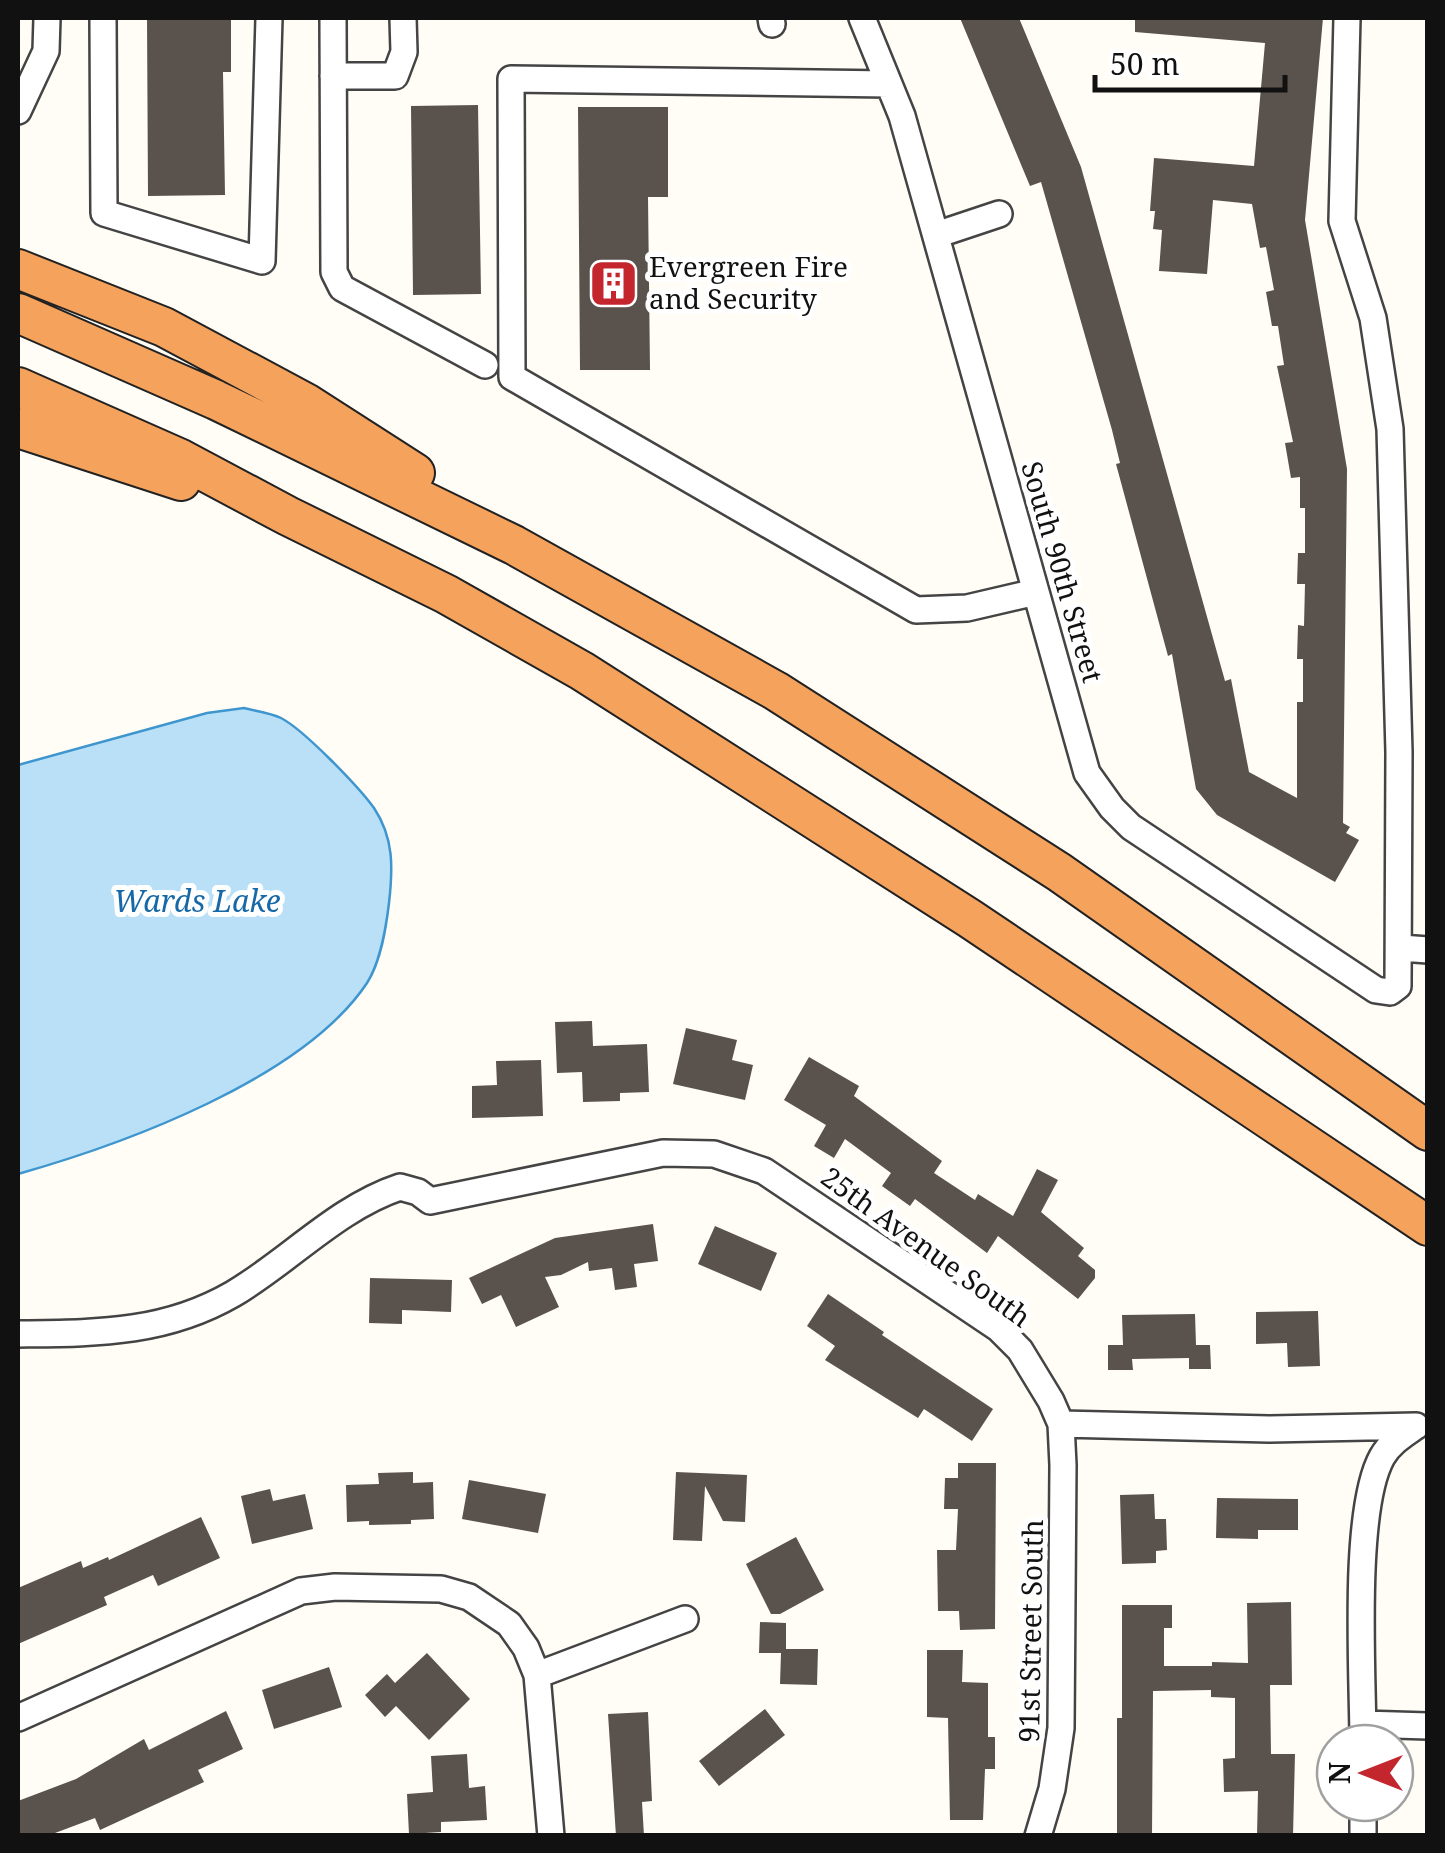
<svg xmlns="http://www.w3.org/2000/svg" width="1445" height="1853" font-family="'Noto Serif',serif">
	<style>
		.water { fill: #b9e0f7; stroke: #3f96cf; stroke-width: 2.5 }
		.building { fill: #5a524d }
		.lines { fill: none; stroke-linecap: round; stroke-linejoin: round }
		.minor-casing { stroke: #444; stroke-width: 30 }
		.highway-casing { stroke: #222; stroke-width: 42 }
		.minor { stroke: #fff; stroke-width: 25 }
		.highway { stroke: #f5a25d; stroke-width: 38 }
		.labels { text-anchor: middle; stroke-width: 10; stroke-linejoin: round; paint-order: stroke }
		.poi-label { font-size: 28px; fill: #111; stroke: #fff; text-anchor: start }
		.street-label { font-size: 28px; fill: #111; stroke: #fff }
		.water-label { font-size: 30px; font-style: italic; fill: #1768a6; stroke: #fff }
	</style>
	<rect width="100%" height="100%" fill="#fffdf5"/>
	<path class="water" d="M244,708C256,711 271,713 281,718C304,730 358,786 374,808C394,838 393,868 389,903C386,928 381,961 367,983C303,1079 124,1144 18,1174V765L207,713Z"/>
	<path class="building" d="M147,18H231V72H223L225,195L148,196Z
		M960,18H1019L1081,167L1225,681L1231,679L1249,772L1297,798V702H1303V659H1297L1298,625L1304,626L1305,584H1297L1298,553H1305V508H1300V477L1291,478L1285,443L1293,442L1277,366L1284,365L1278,326H1272L1266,292L1274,290L1266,247L1260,248L1252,204L1213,200L1207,274L1159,271L1162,230L1153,229L1155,211H1150L1154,158L1254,166L1265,43L1135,32V18H1323L1305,220L1347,469L1343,823L1350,827L1346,833L1359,840L1335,882L1217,815L1196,789L1172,654L1168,656L1116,464L1120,463L1112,430L1041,182L1030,186Z
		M478,105L481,294L413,295L411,106Z
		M578,107H668V197H648L650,370H580Z
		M592,1021L593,1046L647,1044L649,1092L620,1093V1101L583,1102L582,1072L557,1073L555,1022Z
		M686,1028L737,1040L732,1060L753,1065L745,1100L673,1084Z
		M809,1057L859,1086L854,1096L942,1161L934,1173L975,1200L978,1194L1013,1216L1037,1169L1058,1180L1041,1212L1084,1248L1078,1256L1095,1270V1278L1078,1299L998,1236L987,1253L915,1199L910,1206L882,1186L891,1173L845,1139L834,1158L814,1146L826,1125L784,1100Z
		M541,1060L543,1116L472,1118V1086L497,1085L496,1061Z
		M653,1224L658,1261L634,1264L637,1287L615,1290L612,1268L589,1271L588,1262L561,1275L545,1277L559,1307L516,1327L501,1295L482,1304L469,1278L555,1238Z
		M715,1226L777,1253L761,1291L698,1264Z
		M370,1278L452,1280L451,1312L402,1310V1324L369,1323Z
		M828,1294L884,1332L882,1335L993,1409L972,1441L924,1409L918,1418L825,1360L835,1346L807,1326Z
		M1318,1311L1320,1366L1288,1367L1287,1343L1256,1344V1312Z
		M1195,1314L1196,1345H1210L1211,1369H1189V1358L1132,1359L1133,1370H1108V1345H1123L1122,1315Z
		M958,1463H996L995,1629L960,1630L959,1611H938L937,1550H956L958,1509H944L945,1478H958Z
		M413,1472V1483L433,1482L434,1519L411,1520V1524L369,1525V1521L347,1522L346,1485L379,1484L378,1473Z
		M676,1472L747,1475L745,1522L723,1521L705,1486L702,1541L673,1540Z
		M469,1480L546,1494L538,1533L462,1519Z
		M270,1489L273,1501L305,1494L313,1529L252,1544L241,1496Z
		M1154,1494L1155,1519H1166L1167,1550L1156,1551V1563L1122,1564L1120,1495Z
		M1217,1498L1298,1499V1530H1258V1539L1216,1538Z
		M201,1517L220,1558L158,1586L153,1575L104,1597L107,1605L18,1644V1588L81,1561L83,1568L108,1557L109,1560Z
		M796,1537L824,1590L780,1614H771L746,1564Z
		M1291,1602L1292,1685H1270L1271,1754H1295L1293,1836H1257L1258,1791L1224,1792L1223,1759L1235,1758V1698L1211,1697V1690L1153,1691L1152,1836H1117V1718H1122V1605H1172V1628H1164V1666H1212V1662L1248,1663L1247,1603Z
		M760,1622L786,1623V1649H818L817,1685L780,1684L781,1653H759Z
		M927,1650H963L962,1682L988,1683V1737H995V1769H985L983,1820H950L948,1718L927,1717Z
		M427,1653L470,1699L429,1740L396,1706L385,1717L365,1695L387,1674L395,1683Z
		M329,1667L342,1707L274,1729L262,1690Z
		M765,1709L785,1735L719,1786L699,1761Z
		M226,1711L243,1749L198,1770L204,1782L100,1830L95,1818L47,1836H18V1801L76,1779L144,1739L149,1750Z
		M648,1712L652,1801L642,1802L644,1836H616L608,1714Z
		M467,1754L469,1788L485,1786L487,1820L441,1822V1832L409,1834L407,1794L433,1792L431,1756Z"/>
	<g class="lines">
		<defs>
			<path id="minor" d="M103,18L104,213L262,261L269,18
				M333,18L334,272L342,288L485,365
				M771,18L772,24
				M862,18L902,116L1087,773L1112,808L1131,827L1376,990L1390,992L1398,986L1399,752L1390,429L1373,318L1342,221L1347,18
				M333,76H395L404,52L403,18
				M889,84L511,79L512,377L916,610L967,608L1036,592
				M18,111L46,51L47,18
				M936,235L999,214
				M1401,948L1428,950
				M18,1334C95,1333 164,1334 233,1294C289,1261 337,1208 400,1187L418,1192L430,1201L663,1153L714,1154L764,1171L998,1328L1020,1350L1051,1401L1061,1424L1063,1465L1061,1728L1052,1789L1038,1836
				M1061,1424L1269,1429L1416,1426
				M537,1675L685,1619
				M18,1718L301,1591L335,1587L441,1589L469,1597L509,1624L526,1648L537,1675L551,1836
				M1363,1724L1428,1726
				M1363,1743C1363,1677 1352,1511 1382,1457C1390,1443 1403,1435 1416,1426
				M1363,1803V1836"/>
			<path id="highway" d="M18,269L164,327L306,403L415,473
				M18,313L216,400L514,545L776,691L1059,872L1428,1131
				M18,387L181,459L288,516L446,594L582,671L969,918L1428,1226
				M18,428L181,481"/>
		</defs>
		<use href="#minor" class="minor-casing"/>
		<use href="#highway" class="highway-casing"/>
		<use href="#minor" class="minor"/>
		<use href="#highway" class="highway"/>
	</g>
	<defs>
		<symbol id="building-square" viewBox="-11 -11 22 22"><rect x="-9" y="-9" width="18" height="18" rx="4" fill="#c4262e" stroke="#fff"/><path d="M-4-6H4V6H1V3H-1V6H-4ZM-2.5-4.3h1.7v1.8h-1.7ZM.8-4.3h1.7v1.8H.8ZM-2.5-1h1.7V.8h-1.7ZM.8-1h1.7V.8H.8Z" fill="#fff"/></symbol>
	</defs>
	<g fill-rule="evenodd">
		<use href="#building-square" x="586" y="256" width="55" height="55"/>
	</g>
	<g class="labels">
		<g class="poi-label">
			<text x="649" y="277">Evergreen Fire<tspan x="649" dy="32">and Security</tspan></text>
		</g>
		<g class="street-label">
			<text transform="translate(1062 572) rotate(74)" y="10">South 90th Street</text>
			<text transform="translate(926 1247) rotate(36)" y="10">25th Avenue South</text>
			<text transform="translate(1031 1631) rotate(-89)" y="10">91st Street South</text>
		</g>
		<g class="water-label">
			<text x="197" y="912">Wards Lake</text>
		</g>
	</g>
	<rect width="1445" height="1853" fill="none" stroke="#111111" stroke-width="40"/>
	<g transform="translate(1365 1773) rotate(270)"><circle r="48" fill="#ffffff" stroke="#a0a0a0" stroke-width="2.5"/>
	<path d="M0-8L18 38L0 25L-18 38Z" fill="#c4262e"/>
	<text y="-15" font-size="28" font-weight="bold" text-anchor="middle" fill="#111111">N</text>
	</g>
	<path d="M1095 75v15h190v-15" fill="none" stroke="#111111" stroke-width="5"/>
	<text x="1110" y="75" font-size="30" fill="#111111" stroke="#ffffff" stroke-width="8" paint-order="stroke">50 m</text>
</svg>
